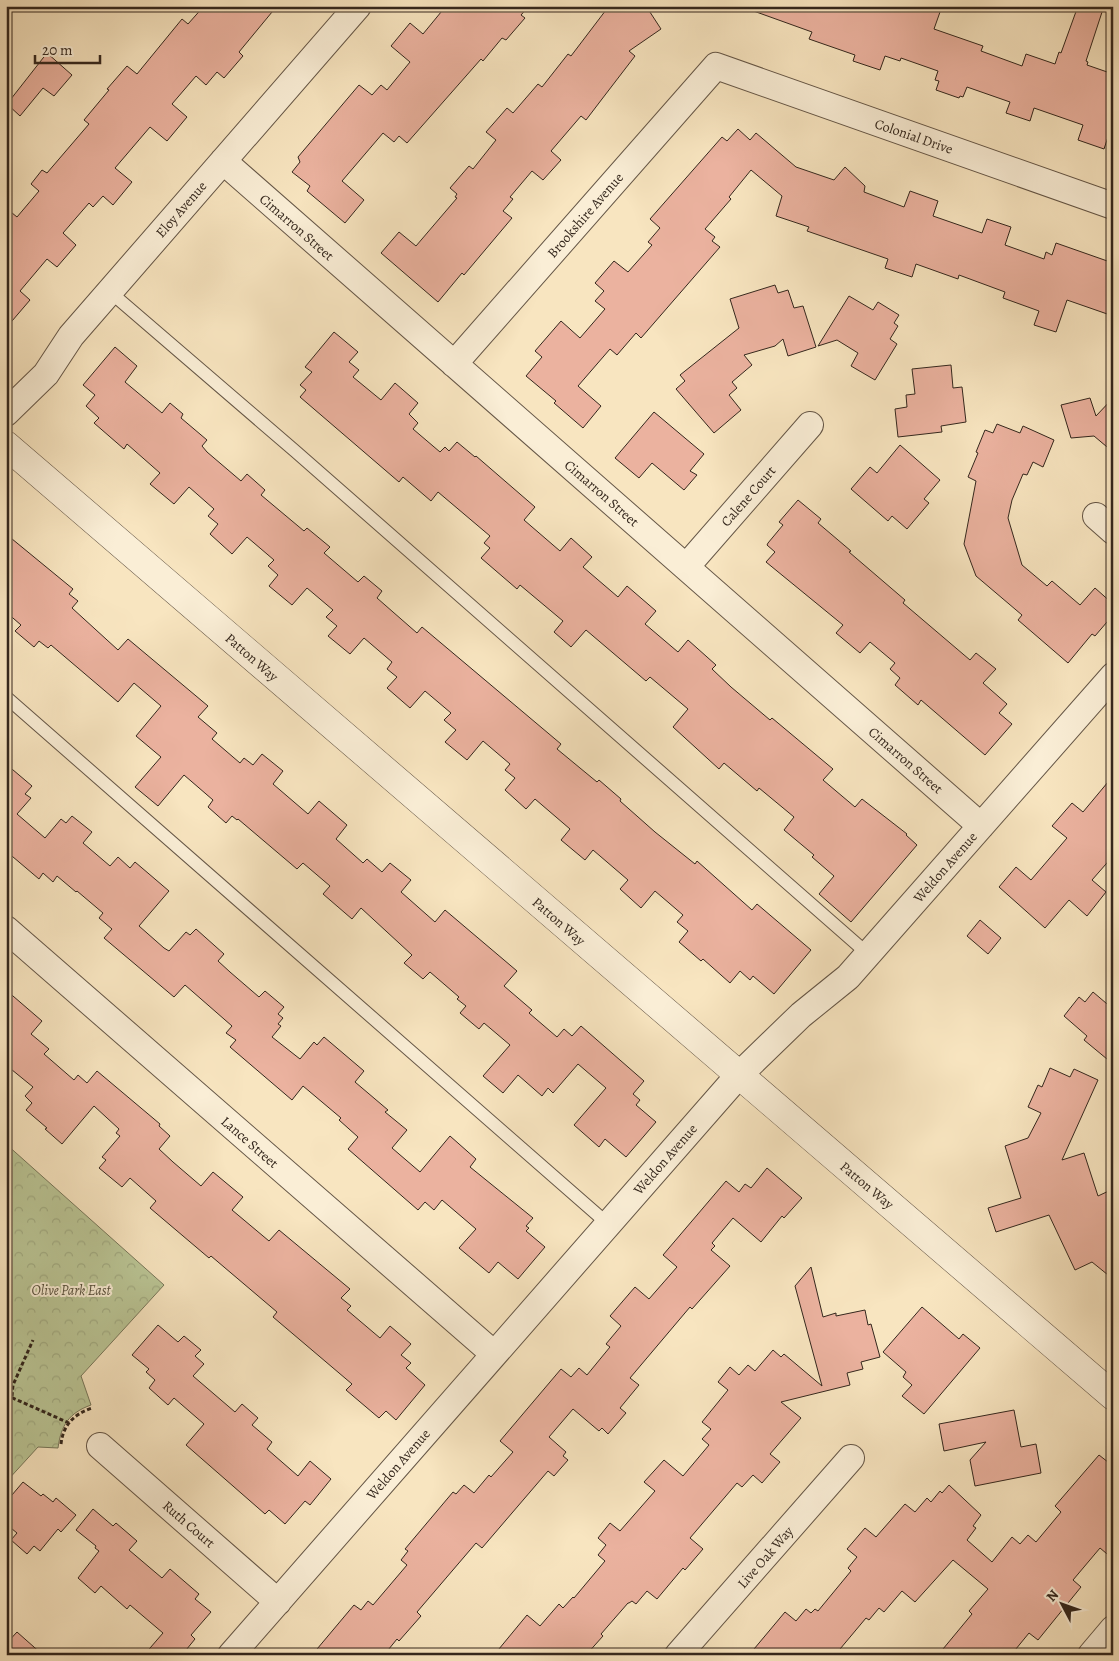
<svg xmlns="http://www.w3.org/2000/svg" width="1119" height="1661" font-family="Alegreya,serif">
	<style>
		.park { fill: url(#park-crowns); stroke: #777659 }
		.building { fill: #ebb29f; stroke: #34271d }
		.lines { fill: none; stroke-linecap: round; stroke-linejoin: round }
		.service-casing { stroke: #655646; stroke-width: 14 }
		.minor-casing { stroke: #655646; stroke-width: 28 }
		.tertiary-casing { stroke: #655646; stroke-width: 29 }
		.path { stroke: #34271d; stroke-width: 3; stroke-dasharray: 4 2.5; stroke-linecap: butt }
		.service { stroke: #faeed6; stroke-width: 12 }
		.minor { stroke: #faeed6; stroke-width: 26 }
		.tertiary { stroke: #faeed6; stroke-width: 28 }
		.labels { text-anchor: middle; stroke-width: 4; stroke-linejoin: round; paint-order: stroke }
		.street-label { font-size: 14px; fill: #34271d; stroke: #faeed6 }
		.park-label { font-size: 14px; font-style: italic; fill: #564e3b; stroke: #faeed6 }
	</style>
	<defs>
		<pattern id="park-crowns" width="20" height="18" patternUnits="userSpaceOnUse" patternTransform="scale(1.25)"><rect width="20" height="18" fill="#bac595"/><path d="M2 6a3 3 0 1 1 6 0M12 15a3 3 0 1 1 6 0" fill="none" stroke="#a0a980"/></pattern>
	</defs>
	<rect width="100%" height="100%" fill="#f8e5c0"/>
	<filter id="stains"><feTurbulence type="fractalNoise" baseFrequency=".004" numOctaves="4"/><feColorMatrix values="0 0 0 0 .2 0 0 0 0 .09 0 0 0 0 .02 0 0 0 .5 -.17"/></filter>
	<radialGradient id="worn" r=".72"><stop offset=".6" stop-color="#630" stop-opacity="0"/><stop offset="1" stop-color="#630" stop-opacity=".3"/></radialGradient>
	<path class="park" d="M6,1144L164,1285L81,1376L91,1405C69,1413 61,1425 58,1448L38,1447L6,1482Z"/>
	<path class="building" d="M204,6H277L239,52L243,56L224,78L217,72L206,85L196,76L172,104L187,117L167,141L150,127L115,168L132,182L113,205L103,196L93,207L89,203L63,233L76,245L57,267L47,259L20,291L30,300L6,328V208L17,217L39,191L31,184L42,170L47,173L89,124L84,120L109,90L107,89L127,66L137,74L182,19L188,24Z
		M446,6H529L521,15L525,18L506,40L502,38L483,61L481,59L407,143L399,136L394,142L383,133L342,181L364,200L345,223L307,191L310,186L292,172L300,162L298,157L359,85L372,95L381,85L387,90L410,62L391,46L410,23L423,34Z
		M609,6H646L661,29L629,51L635,56L602,99L586,120L581,116L551,151L561,160L543,180L532,171L510,197L513,199L503,211L512,218L464,275L462,273L438,302L381,253L399,232L416,246L457,198L455,197L457,194L450,188L469,166L473,169L496,140L486,132L507,108L513,113L538,84L542,87L568,54L571,56Z
		M748,6H857L871,11L872,6H922L940,12L934,29L983,46L981,51L1022,66L1026,54L1055,64L1059,52L1061,53L1078,6H1104L1086,61L1088,62L1087,65L1113,74V136L1109,134L1104,149L1078,140L1083,125L1034,108L1030,121L1006,113L1010,102L967,87L963,97L960,96L959,98L936,90L939,81L935,80L938,71L901,58L900,61L885,56L880,70L853,61L855,55L809,39L812,32L748,9Z
		M47,53L72,75L54,96L43,88L20,116L7,104Z
		M738,129L750,140L756,133L796,167L834,180L845,167L865,186L864,192L904,207L910,191L938,201L933,216L982,233L987,219L1011,227L1005,245L1044,259L1046,252L1052,255L1056,243L1113,263V316L1067,300L1056,332L1034,325L1039,311L1003,298L1005,292L959,275L958,279L916,264L912,277L885,268L888,259L807,231L809,227L776,216L782,196L751,170L729,197L731,199L705,229L715,237L712,241L720,247L641,338L636,333L617,355L610,349L578,386L601,406L583,428L554,403L556,401L526,376L542,357L535,351L561,321L580,338L605,309L595,301L604,291L595,283L614,261L628,272L652,245L648,242L660,228L650,219L722,137L727,141Z
		M775,285L778,293L788,290L794,308L803,306L816,347L788,356L783,339L775,346L744,355L752,365L732,382L737,388L729,395L741,410L714,433L676,389L685,381L680,375L739,328L730,299Z
		M849,296L873,310L878,302L899,315L894,323L898,326L890,339L897,344L875,380L851,366L858,353L837,340L818,346Z
		M334,332L358,352L349,362L359,370L353,377L381,400L395,383L418,403L409,414L418,423L413,429L440,452L445,447L449,451L457,442L475,457L476,456L535,507L524,520L560,551L571,538L592,557L583,567L618,597L627,586L656,611L645,624L678,652L688,640L716,665L712,669L731,687L770,720L772,718L833,769L823,780L855,807L862,799L907,834L906,835L917,845L851,922L819,894L834,876L812,857L814,855L784,830L794,817L759,788L757,791L724,763L719,769L673,727L688,709L650,677L646,681L586,630L571,647L554,632L563,621L520,585L517,589L481,558L490,548L484,543L490,536L438,492L431,501L403,477L399,482L300,397L306,390L300,385L312,372L305,367Z
		M115,347L137,366L125,382L162,413L170,403L183,414L181,418L207,440L202,446L207,452L241,481L247,474L265,490L261,495L304,531L307,528L330,547L324,553L358,582L364,576L382,591L377,598L417,633L422,627L561,744L557,749L597,782L599,780L621,799L620,801L655,832L695,864L697,861L752,910L757,904L811,950L774,994L753,976L750,980L740,971L730,983L703,959L701,961L679,942L688,931L677,922L683,915L655,891L641,908L620,889L628,880L593,850L585,860L561,840L570,829L535,799L526,809L505,790L515,778L505,770L510,764L483,741L467,760L445,742L456,730L444,720L451,713L425,691L410,708L387,688L397,677L387,669L392,662L364,638L350,654L328,636L337,626L326,617L333,610L307,588L292,605L269,586L278,575L268,566L274,560L247,537L232,554L210,534L218,524L208,516L214,509L189,487L174,504L150,484L160,473L127,444L124,449L94,423L99,418L86,406L95,395L83,385Z
		M951,365L953,388L962,387L966,422L941,426L942,432L898,437L895,409L907,407L906,395L915,394L912,369Z
		M1090,398L1096,416L1113,398V452L1094,436L1071,438L1061,405Z
		M654,412L704,454L690,471L697,475L684,490L652,463L639,478L615,458Z
		M997,424L1020,433L1023,426L1054,440L1043,467L1033,462L1027,475L1023,474L1012,500L1008,518L1022,565L1047,586L1052,581L1080,605L1095,588L1113,604V615L1095,636L1092,634L1068,663L1018,620L1022,615L976,576L964,544L976,481L968,477L978,453L976,452L985,430L993,433Z
		M900,445L940,480L924,499L929,503L907,529L892,516L888,521L851,489L870,467L877,473Z
		M798,500L821,519L818,523L851,551L849,552L905,600L903,603L970,660L976,653L996,669L983,683L1007,704L999,713L1012,724L985,755L921,700L918,705L895,685L900,678L890,669L895,663L870,642L860,653L836,633L843,625L766,562L775,552L767,545L768,543L783,525L779,522Z
		M6,534L73,589L69,594L78,601L72,608L118,650L128,639L208,706L198,717L217,733L212,739L240,763L244,758L253,765L262,754L283,771L273,784L308,814L319,801L347,825L336,839L363,863L367,859L382,872L390,863L411,880L401,892L435,922L445,910L517,971L504,986L532,1010L529,1013L557,1037L564,1029L572,1036L581,1026L644,1081L633,1094L640,1100L636,1105L656,1122L626,1157L605,1139L599,1147L574,1125L606,1088L578,1064L553,1093L548,1088L542,1096L518,1075L503,1093L483,1076L510,1045L484,1023L479,1029L460,1013L466,1006L457,999L459,997L430,972L423,979L404,963L412,955L361,908L352,919L323,894L330,886L303,863L297,869L238,819L237,820L232,816L226,823L208,807L213,800L184,775L158,806L135,787L161,757L136,736L161,706L134,683L118,702L51,645L48,648L39,641L34,647L15,631L21,625L6,612Z
		M6,764L32,786L25,794L31,798L17,814L45,838L61,819L66,823L72,816L92,832L83,843L110,866L118,857L130,868L135,862L169,891L139,926L164,948L169,951L186,932L190,935L196,929L224,954L218,961L230,972L259,997L265,991L284,1007L278,1014L283,1018L278,1024L281,1026L272,1037L300,1059L314,1042L317,1045L324,1037L364,1071L355,1082L388,1110L385,1112L407,1130L392,1148L420,1172L450,1136L476,1159L470,1167L533,1218L526,1226L529,1228L526,1231L545,1247L518,1279L498,1262L489,1273L459,1248L476,1229L442,1200L434,1210L425,1202L418,1210L348,1149L358,1137L339,1120L341,1118L303,1086L292,1100L230,1047L236,1040L226,1033L232,1026L185,985L174,997L104,938L112,929L99,918L103,913L77,891L76,892L57,876L53,882L43,873L39,879L6,851Z
		M1113,776V856L1092,880L1106,892L1087,916L1069,900L1045,928L999,887L1016,867L1031,880L1067,838L1052,826L1072,803L1083,812Z
		M980,920L1001,938L988,954L967,936Z
		M6,990L42,1021L31,1034L49,1049L44,1054L74,1080L78,1075L87,1083L97,1071L160,1124L159,1126L170,1136L159,1149L173,1162L201,1186L213,1172L243,1197L232,1210L269,1241L279,1230L350,1289L341,1298L351,1306L347,1310L380,1338L390,1326L411,1344L401,1355L411,1363L406,1368L425,1385L396,1420L386,1411L379,1418L346,1390L352,1384L273,1317L277,1312L211,1256L209,1258L150,1208L156,1201L130,1178L122,1187L99,1168L106,1160L102,1157L120,1136L116,1133L119,1129L94,1106L62,1144L45,1129L47,1128L26,1110L32,1103L25,1096L33,1087L6,1065Z
		M1093,992L1113,1009V1064L1084,1040L1087,1036L1064,1016L1079,997L1085,1002Z
		M1050,1068L1070,1077L1074,1069L1098,1080L1062,1160L1084,1153L1098,1196L1113,1189V1279L1092,1262L1075,1270L1049,1215L996,1232L988,1208L1021,1198L1005,1146L1028,1138L1041,1113L1028,1107L1038,1085L1042,1087Z
		M767,1168L802,1198L784,1218L782,1216L761,1242L733,1218L712,1243L715,1246L711,1250L730,1266L692,1309L690,1307L630,1378L639,1385L620,1408L626,1413L608,1434L602,1428L599,1431L573,1409L549,1437L566,1452L563,1456L568,1460L554,1476L548,1471L482,1548L476,1543L417,1612L421,1616L399,1641L397,1639L384,1655H312L354,1605L361,1610L368,1601L373,1605L407,1565L401,1560L408,1551L405,1549L453,1492L456,1494L464,1485L474,1493L489,1475L491,1477L513,1452L500,1441L561,1369L571,1377L579,1368L587,1375L610,1347L606,1344L621,1326L610,1316L635,1287L649,1299L677,1267L663,1255L726,1181L739,1192L745,1184L751,1188Z
		M811,1267L823,1317L836,1313V1316L865,1310L868,1325L871,1324L880,1357L861,1362L863,1369L847,1373L850,1385L781,1402L801,1418L770,1454L780,1462L762,1483L753,1475L742,1487L737,1483L690,1538L703,1549L685,1570L683,1568L657,1599L647,1591L636,1604L632,1601L629,1603H628L601,1634L603,1636L586,1655H494L527,1615L540,1626L559,1604L563,1608L573,1597L574,1598L605,1561L598,1555L606,1545L598,1538L610,1523L620,1531L655,1491L644,1482L664,1460L683,1476L709,1445L702,1439L711,1429L702,1422L728,1390L718,1382L730,1367L739,1375L748,1365L755,1371L773,1350L781,1357L784,1354L822,1386L795,1286Z
		M922,1307L959,1339L963,1334L980,1348L924,1414L902,1396L912,1385L903,1377L906,1372L883,1352Z
		M158,1325L178,1342L184,1336L201,1350L195,1356L204,1364L193,1376L235,1412L242,1404L258,1418L252,1425L272,1442L267,1449L298,1476L310,1461L331,1479L310,1505L305,1501L285,1524L269,1510L265,1514L186,1445L204,1424L174,1398L168,1405L149,1388L155,1380L146,1372L149,1369L132,1355Z
		M1014,1410L1021,1447L1036,1444L1041,1473L975,1486L970,1460L986,1442L944,1451L939,1424Z
		M1099,1455L1113,1466V1559L1100,1548L1073,1580L1081,1587L1038,1640L1029,1633L1011,1655H938L972,1614L969,1611L988,1589L953,1560L915,1602L902,1591L884,1612L879,1608L869,1620L866,1618L835,1655H749L785,1612L796,1621L806,1609L811,1613L815,1609L818,1611L851,1571L848,1568L857,1557L847,1549L865,1528L876,1537L905,1504L915,1512L927,1498L931,1502L940,1491L942,1493L949,1485L981,1515L973,1526L976,1528L967,1540L992,1562L1012,1537L1020,1544L1028,1535L1036,1542L1061,1512L1055,1506Z
		M23,1482L41,1496L43,1494L53,1502L56,1498L76,1515L61,1532L58,1529L40,1551L34,1546L27,1554L11,1540L17,1533L6,1524V1502Z
		M93,1509L113,1526L116,1523L137,1541L129,1550L162,1578L170,1569L199,1594L195,1599L211,1612L191,1635L195,1639L182,1655H144L163,1633L130,1605L127,1609L101,1586L95,1593L78,1578L99,1551L95,1548L96,1546L76,1530Z
		M17,1632L43,1655H6V1644Z"/>
	<g class="lines">
		<defs>
			<path id="service" d="M109,291L295,451L868,954
				M6,697L608,1224"/>
			<path id="minor" d="M223,161L981,826
				M454,364L716,66L1113,206
				M6,413L46,374L71,336L358,6
				M1096,516L1113,531
				M686,567L810,425
				M6,929L494,1354
				M100,1446L278,1602
				M231,1655L738,1076L801,1015L848,977L1113,676
				M678,1655L851,1458
				M1091,1655L1113,1629"/>
			<path id="tertiary" d="M6,445L1113,1396"/>
		</defs>
		<use href="#service" class="service-casing"/>
		<use href="#minor" class="minor-casing"/>
		<use href="#tertiary" class="tertiary-casing"/>
		<path class="path" d="M6,1395L69,1423
			M12,1396L13,1385L33,1340
			M61,1444C63,1425 74,1414 92,1408"/>
		<use href="#service" class="service"/>
		<use href="#minor" class="minor"/>
		<use href="#tertiary" class="tertiary"/>
	</g>
	<g class="labels">
		<g class="street-label">
			<text transform="translate(914 136) rotate(19)" y="5">Colonial Drive</text>
			<text transform="translate(181 209) rotate(-49)" y="5">Eloy Avenue</text>
			<text transform="translate(585 215) rotate(-49)" y="5">Brookshire Avenue</text>
			<text transform="translate(297 227) rotate(41)" y="5">Cimarron Street</text>
			<text transform="translate(602 493) rotate(41)" y="5">Cimarron Street</text>
			<text transform="translate(748 496) rotate(-49)" y="5">Calene Court</text>
			<text transform="translate(252 657) rotate(41)" y="5">Patton Way</text>
			<text transform="translate(906 760) rotate(41)" y="5">Cimarron Street</text>
			<text transform="translate(945 867) rotate(-49)" y="5">Weldon Avenue</text>
			<text transform="translate(559 921) rotate(41)" y="5">Patton Way</text>
			<text transform="translate(250 1142) rotate(41)" y="5">Lance Street</text>
			<text transform="translate(665 1159) rotate(-49)" y="5">Weldon Avenue</text>
			<text transform="translate(867 1185) rotate(40)" y="5">Patton Way</text>
			<text transform="translate(398 1464) rotate(-49)" y="5">Weldon Avenue</text>
			<text transform="translate(189 1524) rotate(41)" y="5">Ruth Court</text>
			<text transform="translate(765 1557) rotate(-49)" y="5">Live Oak Way</text>
		</g>
		<g class="park-label">
			<text x="71" y="1295">Olive Park East</text>
		</g>
	</g>
	<rect width="1119" height="1661" fill="none" stroke="#f8e5c0" stroke-width="25"/>
	<rect x="8" y="8" width="1104" height="1646" fill="none" stroke="#34271d" stroke-width="2.5"/>
	<rect x="12" y="12" width="1094" height="1636" fill="none" stroke="#34271d"/>
	<g transform="translate(1062 1604) rotate(311)" stroke="#faeed6" stroke-width="4" paint-order="stroke">
	<path d="M0-4L9 19L0 12L-9 19Z" fill="#34271d"/>
	<text y="-8" font-size="14" font-weight="bold" text-anchor="middle" fill="#34271d">N</text>
	</g>
	<path d="M35 55v8h65v-8" fill="none" stroke="#34271d" stroke-width="2.5"/>
	<text x="42" y="55" font-size="15" fill="#34271d" stroke="#faeed6" stroke-width="4" paint-order="stroke">20 m</text>
	<rect width="100%" height="100%" filter="url(#stains)"/>
	<rect width="100%" height="100%" fill="url(#worn)"/>
</svg>
